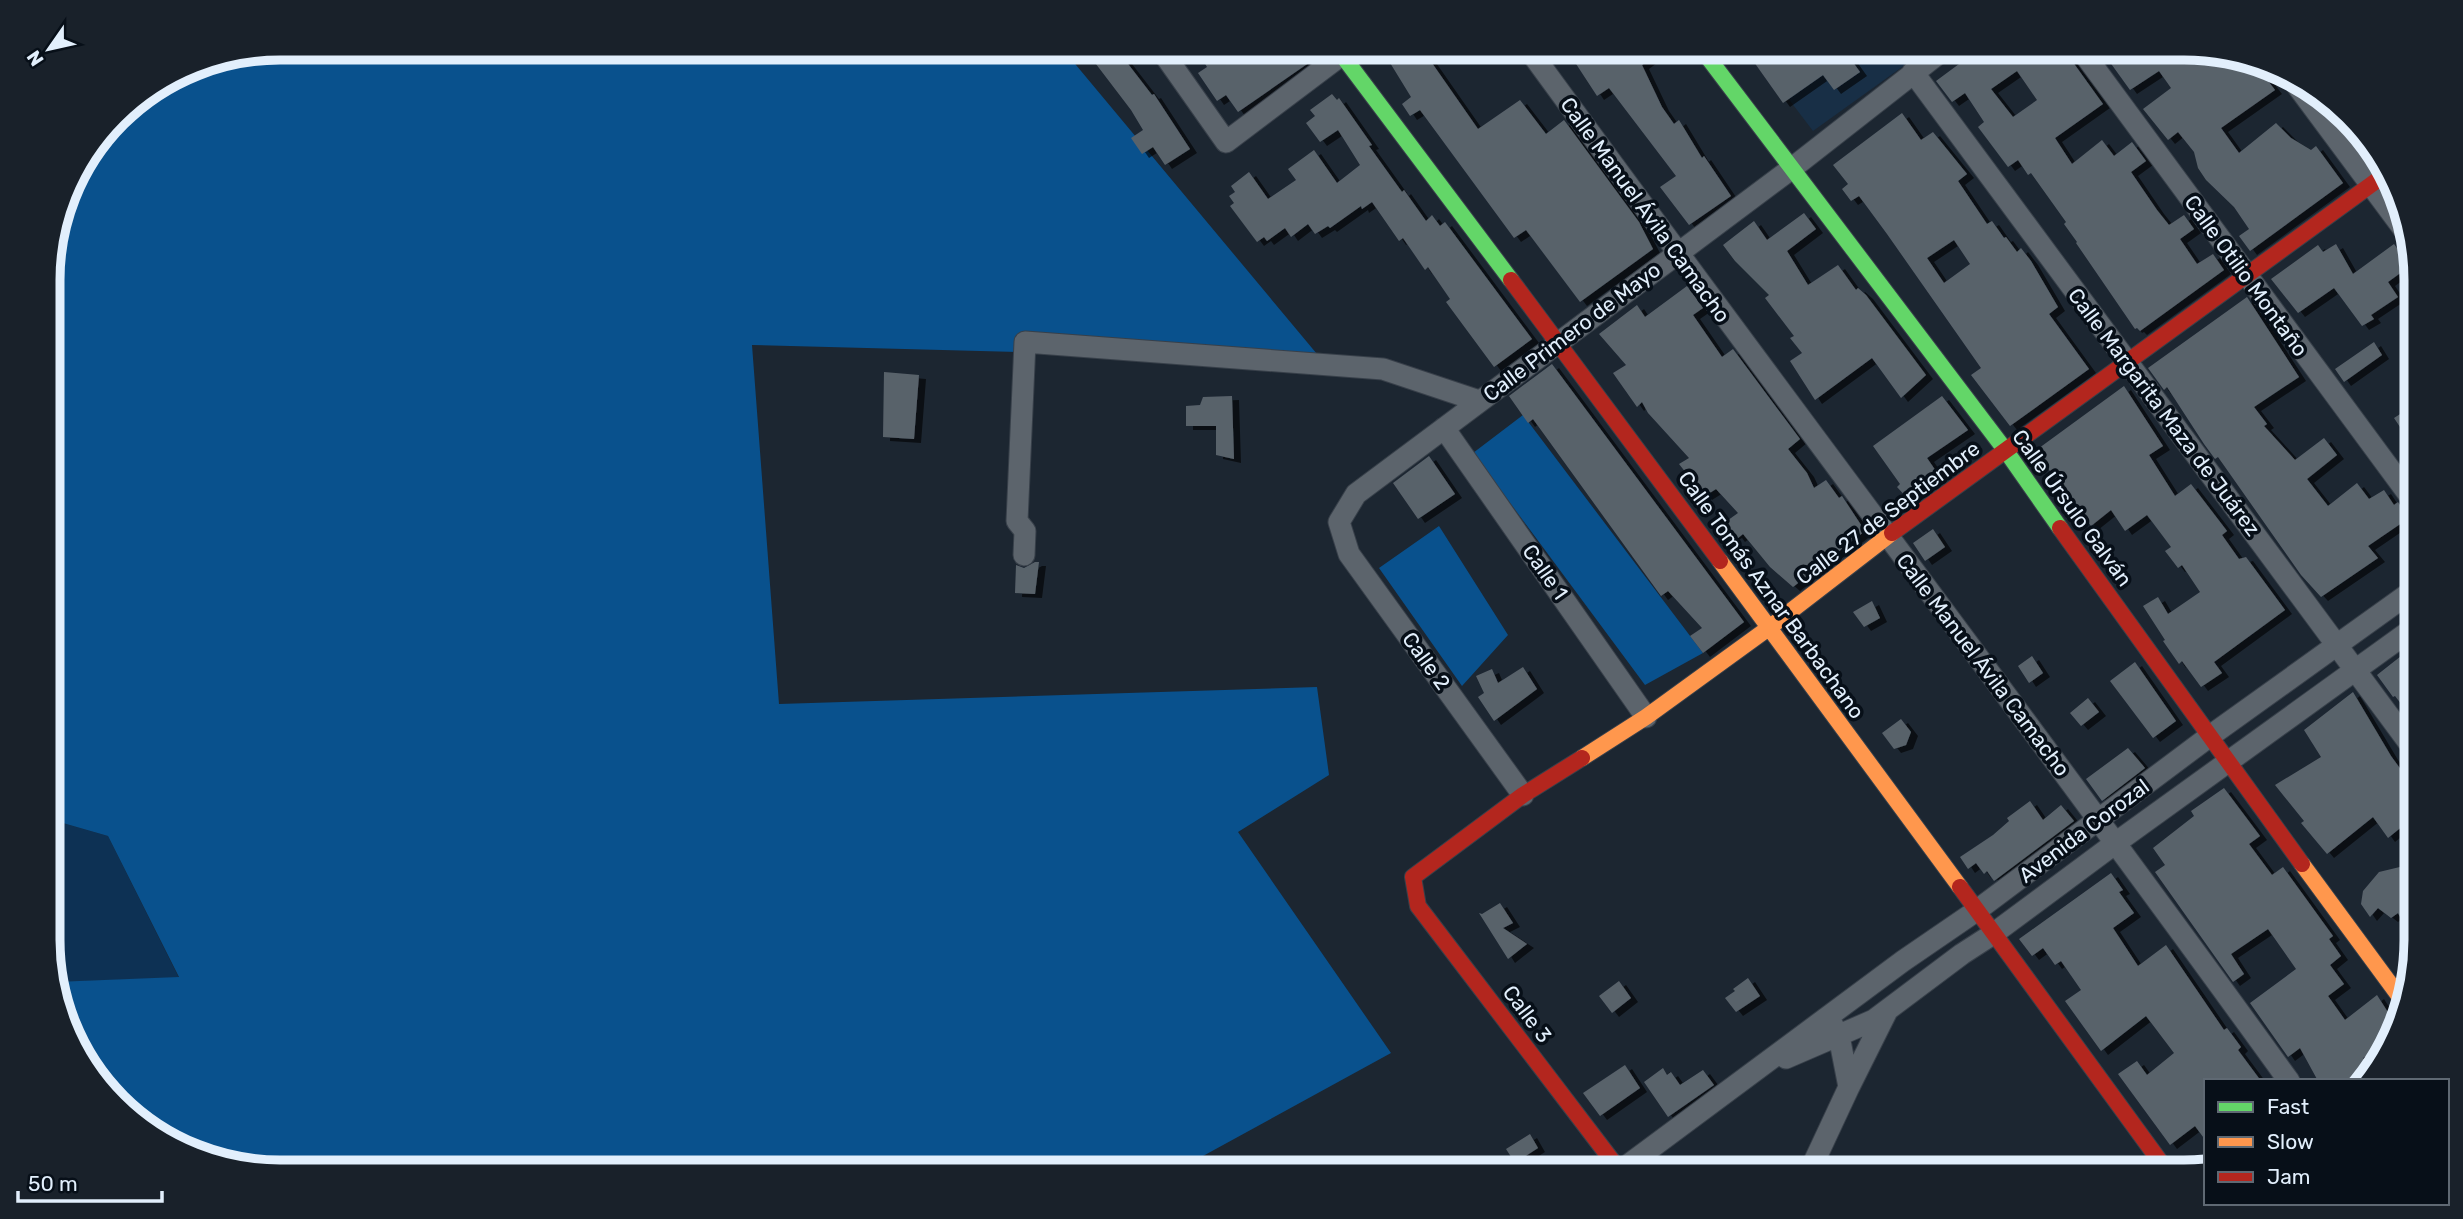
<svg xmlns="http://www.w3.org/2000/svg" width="2463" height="1219" font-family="Rubik,sans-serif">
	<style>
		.built { fill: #182f46 }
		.green { fill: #0d3154 }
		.forest { fill: #09518d }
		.building { fill: #59626b; fill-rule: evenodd; filter: url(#shadow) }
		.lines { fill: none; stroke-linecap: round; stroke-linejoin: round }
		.street-casing { stroke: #38404a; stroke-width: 23 }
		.fast-casing { stroke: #38404a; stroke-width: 18 }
		.slow-casing { stroke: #38404a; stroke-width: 18 }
		.jam-casing { stroke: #38404a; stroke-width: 18 }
		.street { stroke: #5c646c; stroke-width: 21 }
		.fast { stroke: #63d668; stroke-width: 16 }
		.slow { stroke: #ff974d; stroke-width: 16 }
		.jam { stroke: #b3261e; stroke-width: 16 }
		.labels { text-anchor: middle; stroke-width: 7; stroke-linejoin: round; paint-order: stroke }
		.street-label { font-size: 21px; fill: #e2effc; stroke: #070f18 }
		.rim { fill: none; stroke: #e2effc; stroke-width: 9 }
	</style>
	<defs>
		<filter id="shadow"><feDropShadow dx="7" dy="4" stdDeviation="0" flood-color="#0009"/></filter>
	</defs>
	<rect width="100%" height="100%" fill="#1c2631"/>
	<path class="built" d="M1749,47H1930L1813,131Z"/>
	<path class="green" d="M49,819L108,836L179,978L54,982L49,970Z"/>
	<path class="forest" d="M280,47H1061L1322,360L752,345L779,704L1317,687L1329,775L1238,832L1391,1053L1192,1162L1197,1172H280L177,1148L95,1081L54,982L179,977L108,836L49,819L48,425L54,426L48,404V264L71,176L126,105L191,65Z
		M1523,415L1703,653L1645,685L1473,453Z
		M1439,526L1508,635L1462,686L1379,568Z"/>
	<path class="building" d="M1083,47H1115L1152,95L1154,94L1190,149L1165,165L1153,147L1142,154L1131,138L1143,130L1131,110Z
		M1195,47H1300L1310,62L1238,112L1226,95L1217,101L1198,73L1207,67Z
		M1393,47H1404L1413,61L1425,53L1478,129L1520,100L1546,134L1564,120L1639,222L1653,249L1580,302L1526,230L1514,238L1420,110L1410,116L1402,104L1411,97L1384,53Z
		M1565,47H1666L1642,65L1662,107L1674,124L1679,120L1702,158L1704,156L1731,196L1689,225L1660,187L1676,176L1609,88L1597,96Z
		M1760,47H1842L1860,72L1834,90L1823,75L1783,103L1749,55Z
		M1982,47H2062L2103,104L2055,138L2072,164L2102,140L2114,156L2132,142L2146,161L2131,172L2157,210L2169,225L2184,215L2194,229L2180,239L2197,264L2213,254L2224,270L2140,331L2137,328L2135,329L2076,243L2077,242L2064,224L2066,222L2031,173L2028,175L2018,160L2008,167L1978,127L1984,122L1965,93L1952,102L1936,81ZM2017,71L2037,100L2013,117L1991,89Z
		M2099,47H2183L2270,67L2262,73L2275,90L2221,128L2239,153L2276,123L2291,138L2311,150L2316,146L2343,183L2250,251L2239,236L2249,229L2234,207L2206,180L2198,168L2194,152L2178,132L2168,140L2143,109L2171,88L2159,71L2130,90Z
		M1332,94L1337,100L1339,98L1372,145L1369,146L1402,192L1404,190L1426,221L1432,215L1440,226L1445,222L1532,339L1494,367L1446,302L1450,299L1428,267L1425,270L1403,238L1399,241L1372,202L1362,209L1361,206L1330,228L1328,226L1315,234L1308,224L1291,237L1285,228L1267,241L1264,237L1257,242L1230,206L1234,203L1229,196L1235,192L1231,186L1249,172L1268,199L1296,180L1288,169L1314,150L1337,183L1360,165L1338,130L1320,142L1306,123L1315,116L1310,110Z
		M2329,106L2368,138V139L2358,146Z
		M1902,113L1921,140L1933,132L1967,174L1958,181L1987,224L1992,221L2004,238L2006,237L2017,252L2021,248L2031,261L2058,307L2049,314L2089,369L2010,426L1971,375L1981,368L1887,234L1859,196L1851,201L1842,189L1848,184L1833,165ZM1954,240L1970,264L1944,283L1927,258Z
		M1804,213L1816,229L1787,251L1808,285L1838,265L1856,290L1858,288L1866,295L1926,375L1901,398L1872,358L1815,400L1790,361L1802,353L1790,338L1794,336L1765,298L1769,295L1735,261L1723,245L1754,221L1767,240Z
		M2336,244L2353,274L2394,244L2410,266L2388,282L2398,297L2371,315L2374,319L2362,326L2334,288L2298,313L2271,279L2318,245L2323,252Z
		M1687,286L1703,308L1693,315L1722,357L1733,349L1800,439L1788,449L1807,473L1814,488L1826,480L1839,498L1842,496L1865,531L1793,587L1770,567L1743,534L1738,538L1735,534L1730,537L1724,523L1738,513L1716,489L1705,496L1696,482L1694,483L1679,464L1689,458L1648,413L1642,402L1637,407L1613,373L1626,365L1599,334L1637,305L1645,317Z
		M2247,297L2299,377L2254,407L2267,424L2264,426L2295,460L2324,438L2337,455L2307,479L2328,506L2357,483L2369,499L2384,490L2394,505L2398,502L2409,518L2368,546L2378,558L2321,597L2301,575L2218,457L2215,459L2204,444L2167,387L2164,390L2148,368Z
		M2374,342L2382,355L2344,382L2335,369Z
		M1552,364L1744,622L1703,653L1690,636L1702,628L1668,591L1661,596L1533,419L1528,423L1509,396Z
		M884,372L919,375L914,439L883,437Z
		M2124,386L2163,446L2149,455L2175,496L2191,484L2227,531L2222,535L2239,559L2246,557L2285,610L2214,662L2222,673L2201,687L2182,661L2179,664L2163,641L2165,640L2143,606L2158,597L2168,614L2200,592L2182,565L2178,568L2165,551L2171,547L2147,515L2125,531L2111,510L2091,526L2035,451Z
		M1232,396L1234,459L1216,455V426H1186V406L1200,405L1203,397Z
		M1942,396L1968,430L1927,458L1940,477L1909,500L1897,487L1900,484L1873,446Z
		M2414,405V448L2394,418Z
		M1429,456L1455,494L1418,519L1393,483Z
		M1933,529L1945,547L1925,561L1913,543Z
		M1035,562H1039L1035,594L1015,593L1016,565L1024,568Z
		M1872,601L1880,618L1864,627L1853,612Z
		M2415,645V722L2395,696L2393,697L2377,675Z
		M2032,656L2043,673L2029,683L2018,666Z
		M2135,662L2176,721L2153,738L2110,681Z
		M1523,667L1537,689L1494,721L1478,697L1484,693L1476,676L1492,669L1498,683Z
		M2353,692L2391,756L2415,789V816L2388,838L2373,817L2327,854L2301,823L2304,821L2275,785L2321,757L2304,730Z
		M2088,698L2099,712L2081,726L2070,713Z
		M1901,719L1911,732L1906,745L1894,749L1882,733Z
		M2128,748L2145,768L2102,801L2086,779Z
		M2224,788L2260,836L2249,844L2272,875L2283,867L2333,936L2329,939L2341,956L2330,965L2344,984L2328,996L2345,1020L2377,995L2396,1025L2392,1040L2363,1058L2370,1067L2358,1081H2318L2300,1048L2288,1057L2250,1003L2296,969L2268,929L2231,954L2244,974L2233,982L2155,872L2165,865L2153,848L2194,816L2191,811Z
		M2030,801L2043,820L2061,805L2074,821L1994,881L1987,871L1984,874L1976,863L1968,869L1960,857L1993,835L2009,821L2007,818Z
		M2404,866L2416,884L2415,944L2398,913L2391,918L2378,908L2370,917L2361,904L2363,891L2379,872Z
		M2111,873L2123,890L2119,892L2134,913L2113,928L2138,966L2166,945L2224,1030L2227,1028L2241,1047L2238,1050L2261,1081H2206V1141L2195,1126L2170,1145L2118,1074L2137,1061L2147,1075L2174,1053L2146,1016L2101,1051L2065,1001L2081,990L2061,961L2055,965L2043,948L2032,956L2019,939Z
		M1500,903L1513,923L1503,928L1527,944L1508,959L1479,913L1482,914Z
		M1748,978L1760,996L1736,1012L1725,998L1735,991L1733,989Z
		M1619,981L1631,998L1612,1013L1599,996Z
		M1625,1065L1640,1088L1600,1116L1583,1093Z
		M1663,1068L1667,1075L1671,1072L1680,1085L1703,1070L1714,1085L1668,1117L1644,1082Z
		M1530,1134L1538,1148L1515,1163L1506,1149Z"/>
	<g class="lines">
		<defs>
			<path id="street" d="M1159,47L1226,142L1352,47
				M1527,47C1779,393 2038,733 2289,1081
				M2079,47L2415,503
				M1913,72L2415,751
				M2287,72L2408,235
				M1444,428L1646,717
				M1024,555L1025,531L1017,521L1025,342L1383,369L1479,401
				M1523,795L1349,554L1339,522L1356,494L1791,169L1947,47
				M1786,1058L1874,1020L1962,954L1993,934L2117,842L2415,627
				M1849,1087L1887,1011
				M1620,1171L1903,961L1976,911L2210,736L2415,589
				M1812,1171L1813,1164L1849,1087L1839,1036L1832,1024"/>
			<path id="fast" d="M1336,47L1511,280
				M1700,47L2006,451L2060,528"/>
			<path id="slow" d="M1720,561L1960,887
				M1582,758L1646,717L1770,627L1892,533
				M2302,864L2402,1000"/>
			<path id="jam" d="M1511,280L1720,561
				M2060,528L2302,864
				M1892,533L2383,176
				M1582,758L1523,795L1413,877L1418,906L1620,1171
				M1960,887L2167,1171"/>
		</defs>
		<use href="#street" class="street-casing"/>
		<use href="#fast" class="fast-casing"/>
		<use href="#slow" class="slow-casing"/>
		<use href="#jam" class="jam-casing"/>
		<use href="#street" class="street"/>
		<use href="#fast" class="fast"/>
		<use href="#slow" class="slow"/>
		<use href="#jam" class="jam"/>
	</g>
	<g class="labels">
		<g class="street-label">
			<text transform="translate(1645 210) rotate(54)" y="7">Calle Manuel Ávila Camacho</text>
			<text transform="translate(2246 276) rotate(54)" y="7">Calle Otilio Montaño</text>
			<text transform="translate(1572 332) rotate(-37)" y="7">Calle Primero de Mayo</text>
			<text transform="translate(2164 412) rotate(53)" y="7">Calle Margarita Maza de Juárez</text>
			<text transform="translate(2072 508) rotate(54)" y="7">Calle Úrsulo Galván</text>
			<text transform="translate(1888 513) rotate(-37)" y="7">Calle 27 de Septiembre</text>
			<text transform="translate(1545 572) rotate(55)" y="7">Calle 1</text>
			<text transform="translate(1771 595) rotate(54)" y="7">Calle Tomás Aznar Barbachano</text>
			<text transform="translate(1426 661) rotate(54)" y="7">Calle 2</text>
			<text transform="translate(1983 665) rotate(53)" y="7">Calle Manuel Ávila Camacho</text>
			<text transform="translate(2084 831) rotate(-37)" y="7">Avenida Corozal</text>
			<text transform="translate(1527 1014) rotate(53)" y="7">Calle 3</text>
		</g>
	</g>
	<path d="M0 0H2463V1219H0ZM280 60H2184A220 220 0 0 1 2404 280V940A220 220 0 0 1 2184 1160H280A220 220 0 0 1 60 940V280A220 220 0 0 1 280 60Z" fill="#19212a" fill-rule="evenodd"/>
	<path class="rim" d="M280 60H2184A220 220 0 0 1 2404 280V940A220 220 0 0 1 2184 1160H280A220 220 0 0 1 60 940V280A220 220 0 0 1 280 60Z"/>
	<rect x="2204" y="1079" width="245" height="126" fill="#070f18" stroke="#5f6973" stroke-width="2"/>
	<rect x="2218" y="1102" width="35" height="10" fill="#63d668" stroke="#5f6973" stroke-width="2"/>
	<text x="2267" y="1114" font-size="21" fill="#e2effc">Fast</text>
	<rect x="2218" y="1137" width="35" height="10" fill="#ff974d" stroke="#5f6973" stroke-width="2"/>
	<text x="2267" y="1149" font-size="21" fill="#e2effc">Slow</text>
	<rect x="2218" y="1172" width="35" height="10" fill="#b3261e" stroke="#5f6973" stroke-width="2"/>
	<text x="2267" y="1184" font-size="21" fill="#e2effc">Jam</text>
	<g transform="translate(49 49) rotate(236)" stroke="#070f18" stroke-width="5" paint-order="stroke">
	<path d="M0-5L12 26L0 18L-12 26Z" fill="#e2effc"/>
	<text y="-10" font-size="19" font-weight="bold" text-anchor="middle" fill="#e2effc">N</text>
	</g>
	<path d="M18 1191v10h144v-10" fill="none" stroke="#e2effc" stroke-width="3.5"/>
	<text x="28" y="1191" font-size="21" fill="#e2effc" stroke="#070f18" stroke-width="5" paint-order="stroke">50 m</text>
</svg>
